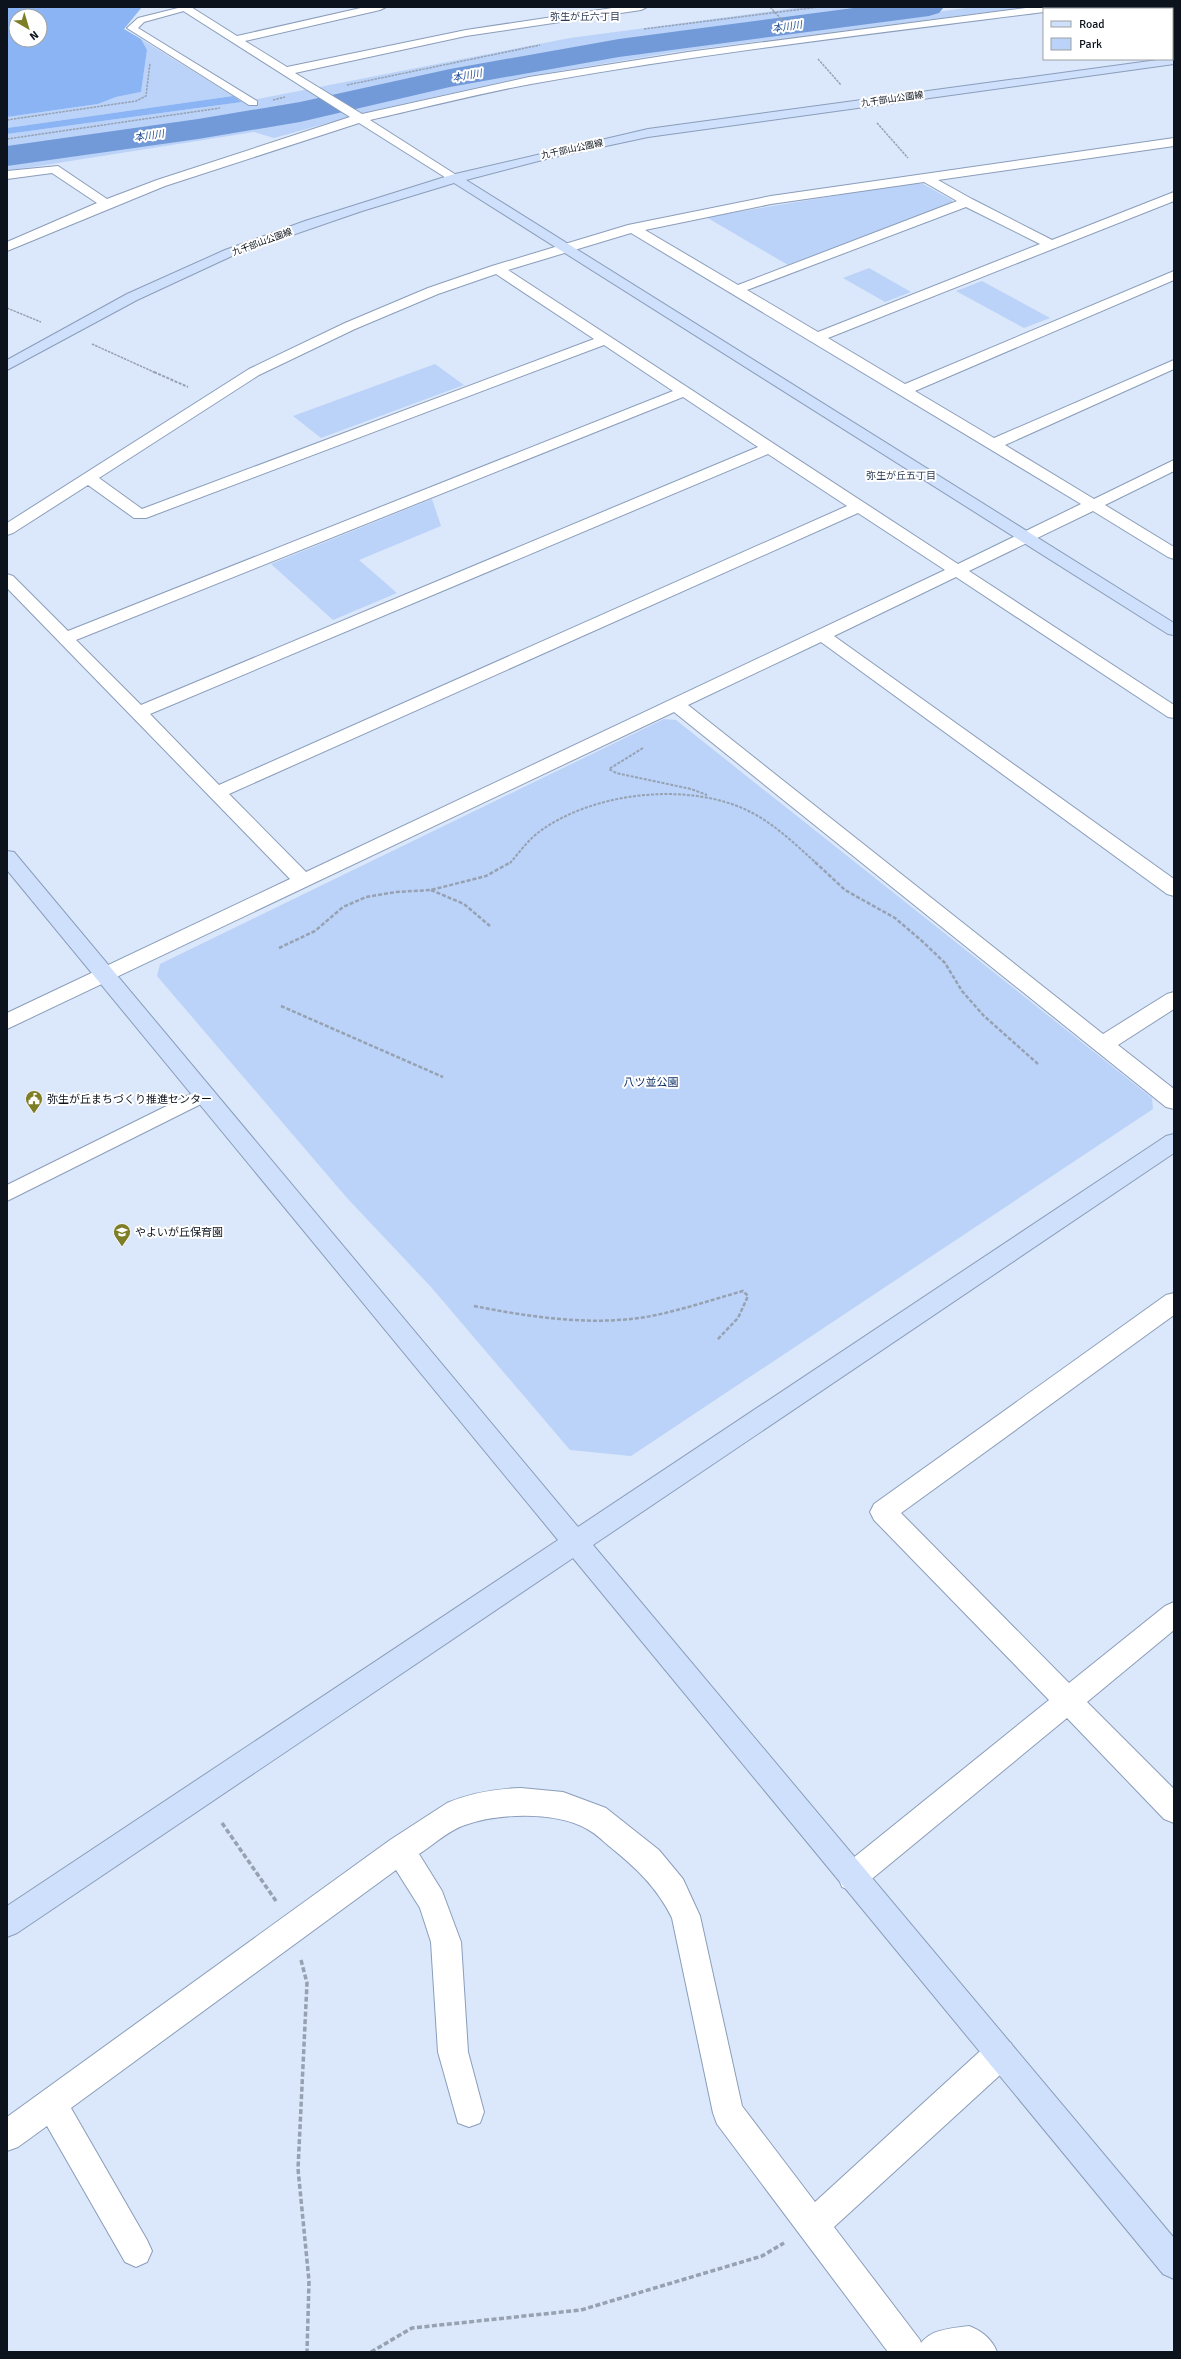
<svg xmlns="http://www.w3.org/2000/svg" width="1181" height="2359" font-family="Signika,'Noto Sans JP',sans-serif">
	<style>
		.green { fill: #bbd3f8 }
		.forest { fill: #8bb4f4; fill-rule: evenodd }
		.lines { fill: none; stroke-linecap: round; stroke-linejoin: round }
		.river { fill: #739ad8; fill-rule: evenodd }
		.lane-casing { stroke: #8a9dba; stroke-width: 2 }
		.street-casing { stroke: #8a9dba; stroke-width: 2 }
		.secondary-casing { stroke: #8a9dba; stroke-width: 2 }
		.path-far3 { stroke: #96a1b1; stroke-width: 1.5; stroke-dasharray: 2.5 1; stroke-linecap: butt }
		.path-far2 { stroke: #96a1b1; stroke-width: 2; stroke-dasharray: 3 1.5; stroke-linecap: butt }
		.path-far1 { stroke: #96a1b1; stroke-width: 2.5; stroke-dasharray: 4 2; stroke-linecap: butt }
		.path { stroke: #96a1b1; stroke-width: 3.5; stroke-dasharray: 5 2.5; stroke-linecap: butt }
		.lane { fill: #fff; fill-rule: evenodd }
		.street { fill: #fff; fill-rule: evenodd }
		.secondary { fill: #cee0fc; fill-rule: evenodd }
		.labels { text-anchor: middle; stroke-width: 4; stroke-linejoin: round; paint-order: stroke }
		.far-street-label { font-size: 9px; fill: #0c131d; stroke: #fff }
		.far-neighbourhood-label { font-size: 10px; fill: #2b3a53; stroke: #fff }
		.far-water-label { font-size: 10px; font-style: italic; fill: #184791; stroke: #fff }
		.park-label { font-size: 11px; fill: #03275e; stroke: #fff }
		.poi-label { font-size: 11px; fill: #0c131d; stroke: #fff; text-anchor: start }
	</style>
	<rect width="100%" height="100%" fill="#dbe7fa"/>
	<path class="green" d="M804,7H904L576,50L450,73L335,99L214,121L7,149V134L242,102L570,38Z
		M974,7H1027L675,52L529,76L371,111L274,138L254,132L7,171V161L219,132L319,114L466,81L589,57Z
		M141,39L233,96L7,128V117L98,104L116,97L141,92L147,50Z
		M913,183L923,184L952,200V203L788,265L706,217Z
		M869,268L911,292L885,302L843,278Z
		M982,281L1050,318L1024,328L956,291Z
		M435,364L464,385L321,438L293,416Z
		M432,499L441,526L359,560L397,593L333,620L271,564Z
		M664,719L676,720L1152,1098L1153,1109L631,1456L570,1450L431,1287L347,1198L157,976L160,964Z"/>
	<path class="forest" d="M7,7H142L124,29L141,39L147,50L141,92L116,97L98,104L7,117ZM16,16H40V40H16Z
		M233,96L242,102L7,134V128Z"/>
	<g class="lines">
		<path class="river" d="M861,7H944L939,13L929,16L619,57L450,87L300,122L198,139L7,166V146L198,119L300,102L450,69L619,39Z"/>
		<defs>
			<path id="lane" d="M182,7L191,9L144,22L138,28L257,101V105H249L127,28L138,18Z
				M203,1088L209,1090L212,1095L209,1100L7,1201V1185Z
				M969,2326C982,2331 992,2339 997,2352H916C925,2329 947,2329 969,2326Z"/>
			<path id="street" d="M177,7H191L237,36L365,7H386L380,10L245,41L287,67L466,30L619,7H647L641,10L466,36L295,73L362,114L529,77L587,68L688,52L1034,7H1048L1050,9H1044V12C873,34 701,53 531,84C477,94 424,108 370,120L461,178L459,181H451L359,123L165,186L7,251V242L97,203L52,173L7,179V171L58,166L107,199L157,180L350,117Z
				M1174,138V146L938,180L972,199L1052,240L1174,192V201L828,338L905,384L1174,271V280L915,391L994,438L1174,360V369L1005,445L1094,499L1174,460V471L1105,505L1174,547V559L1168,557L1093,511L969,571L1174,705V718L1168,717L956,577L834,636L1174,879V896L1167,894L821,642L688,705L1103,1034L1167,994L1174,992V1009L1118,1045L1174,1089V1109L1166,1107L674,712L7,1029V1013L290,879L7,588V574L13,576L68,631L673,391L604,345L146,518H134L88,485L13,533L7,535V523L249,369L345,323L428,288L492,266L628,225L771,196ZM924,182L957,201L738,285L645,230L771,204ZM966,207L1040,244L818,332L747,290ZM631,233L1081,504L958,564L508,270ZM496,274L594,339L142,509L99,478L259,375L355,329L438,294ZM683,397L758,447L141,705L76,640ZM768,454L847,506L219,785L150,714ZM858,513L945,570L306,872L229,794Z
				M1174,1293V1315L901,1513L1069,1683L1165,1606L1174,1602V1630L1087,1702L1174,1789V1823L1164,1819L1067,1718L862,1887L852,1891L842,1887L838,1877L842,1867L1049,1700L874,1520L870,1512L874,1504L1166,1295Z
				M521,1788L563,1792L606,1808L659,1850L683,1879L700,1916L742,2106L815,2202L989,2043L1000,2039L1011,2043L1015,2054L1011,2065L834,2227L920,2340L924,2352H888L717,2124L713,2113L672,1918C657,1887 635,1867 609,1846C602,1840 595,1833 587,1829C556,1811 498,1813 465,1825C449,1830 433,1845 419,1854L442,1891L461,1942L468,2052L484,2112L480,2123L469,2127L458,2123L438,2052L431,1942L420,1908L396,1870L71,2108L147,2240L152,2251L147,2262L136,2267L125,2262L47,2126L18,2147L7,2151V2117L390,1840L447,1803C471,1793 495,1789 521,1788Z"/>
			<path id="secondary" d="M1172,58H1174V64L648,137L550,158L466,180L1174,623V635L1168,634L454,183L362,211L234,255L137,300L7,370V360L127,294L225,250L305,221L451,175L648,129Z
				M7,851L14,852L578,1527L1166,1136L1174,1134V1153L593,1545L1174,2238V2279L1163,2274L573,1558L17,1933L7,1937V1906L558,1540L7,870Z"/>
		</defs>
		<use href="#lane" class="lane-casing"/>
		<use href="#street" class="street-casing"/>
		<use href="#secondary" class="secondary-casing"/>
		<path class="path-far3" d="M770,7L783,21
			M644,29L819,7
			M818,59L841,85
			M347,85L540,45
			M273,100L285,97
			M7,120L136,101L146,96L150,63
			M877,123L908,158
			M7,139L220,108
			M7,308L41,322
			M92,344L156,373"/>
		<path class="path-far2" d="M154,372L188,387
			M643,748L609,769L616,773L691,789L707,795
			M510,863C519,853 528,840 539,832C590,794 678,783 737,806C767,817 792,841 816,863"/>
		<path class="path-far1" d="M815,862L845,890L895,918L922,941L945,963L962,991L984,1016L1038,1064
			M431,890L464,904L490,926
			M279,948L315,931L343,907L366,897L396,892L431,890L486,876L511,862
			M281,1006L443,1077
			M474,1306C530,1317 589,1326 646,1317C679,1311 711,1300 743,1291L748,1296L738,1318L717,1340"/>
		<path class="path" d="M222,1823L276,1901
			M301,1960L307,1983L298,2169L309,2281L307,2352
			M371,2352L412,2328L581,2310L762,2256L784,2243"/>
		<use href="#lane" class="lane"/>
		<use href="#street" class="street"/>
		<use href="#secondary" class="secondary"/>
	</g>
	<defs>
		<symbol id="civic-pin" viewBox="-11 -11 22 30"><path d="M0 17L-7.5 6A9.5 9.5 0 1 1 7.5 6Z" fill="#7d7e26" stroke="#fff"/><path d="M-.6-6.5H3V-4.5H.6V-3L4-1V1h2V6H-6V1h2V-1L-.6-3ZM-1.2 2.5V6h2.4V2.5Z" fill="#fff"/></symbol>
		<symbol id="school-pin" viewBox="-11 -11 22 30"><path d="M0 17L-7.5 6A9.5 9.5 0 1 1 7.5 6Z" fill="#7d7e26" stroke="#fff"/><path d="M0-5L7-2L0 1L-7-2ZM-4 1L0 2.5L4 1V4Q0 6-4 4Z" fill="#fff"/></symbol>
	</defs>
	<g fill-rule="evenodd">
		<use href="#civic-pin" x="24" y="1089" width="20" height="27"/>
		<use href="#school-pin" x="112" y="1222" width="20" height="27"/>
	</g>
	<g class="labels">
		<g class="far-street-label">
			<text transform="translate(892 99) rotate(-8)" y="3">九千部山公園線</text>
			<text transform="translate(572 149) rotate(-12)" y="3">九千部山公園線</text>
			<text transform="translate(262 242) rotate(-20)" y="3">九千部山公園線</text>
		</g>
		<g class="far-neighbourhood-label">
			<text x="585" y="20">弥生が丘六丁目</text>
			<text x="901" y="479">弥生が丘五丁目</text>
		</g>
		<g class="far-water-label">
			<text transform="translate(787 26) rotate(-8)" y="4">本川川</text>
			<text transform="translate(467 75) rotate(-10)" y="4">本川川</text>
			<text transform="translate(149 135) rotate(-8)" y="4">本川川</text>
		</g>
		<g class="park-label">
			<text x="651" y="1086">八ツ並公園</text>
		</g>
		<g class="poi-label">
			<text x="47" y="1103">弥生が丘まちづくり推進センター</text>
			<text x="135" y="1236">やよいが丘保育園</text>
		</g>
	</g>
	<rect width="1181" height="2359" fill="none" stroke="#0c131d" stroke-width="16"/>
	<rect x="1043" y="8" width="130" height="52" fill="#ffffff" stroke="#9ea1a5"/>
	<rect x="1051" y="21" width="20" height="6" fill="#cee0fc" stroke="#9ea1a5"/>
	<text x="1079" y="28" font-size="12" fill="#0c131d">Road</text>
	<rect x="1051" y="38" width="20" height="12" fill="#bbd3f8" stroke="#9ea1a5"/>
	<text x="1079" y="48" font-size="12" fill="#0c131d">Park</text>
	<g transform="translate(28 28) rotate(142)"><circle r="19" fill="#ffffff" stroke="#9ea1a5"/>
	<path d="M0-3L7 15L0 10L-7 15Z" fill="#7d7e26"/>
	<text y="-6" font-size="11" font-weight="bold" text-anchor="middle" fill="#0c131d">N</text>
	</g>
</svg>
